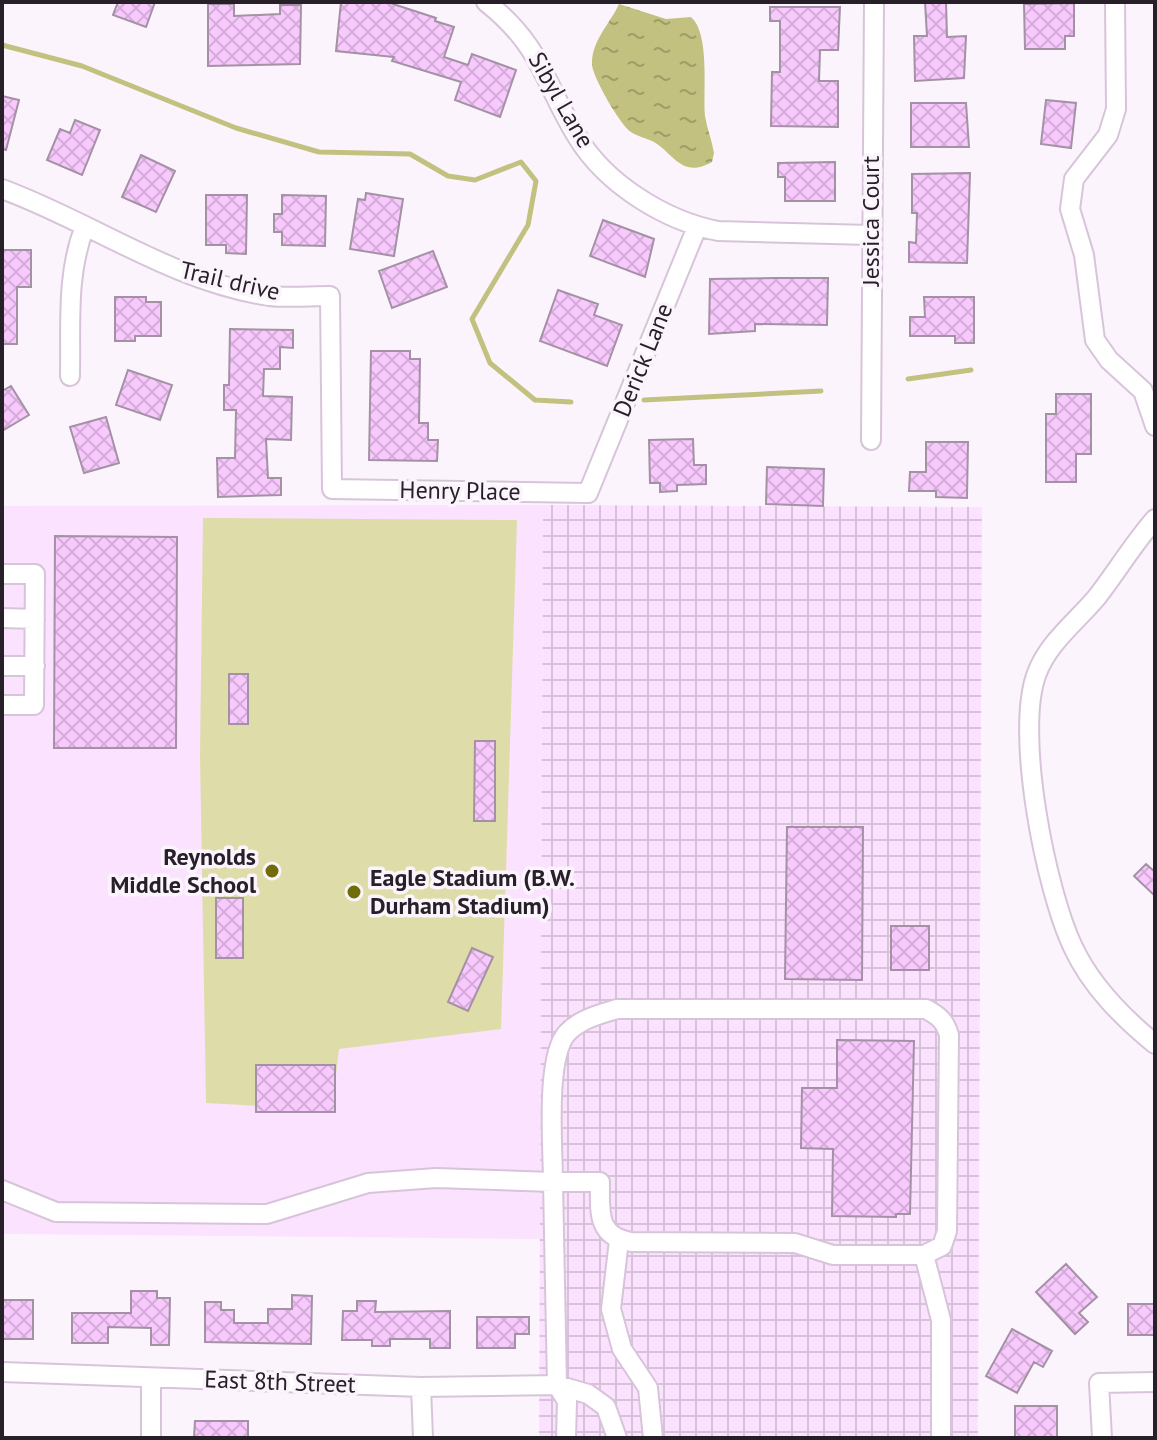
<svg xmlns="http://www.w3.org/2000/svg" width="1157" height="1440" font-family="'PT Sans',sans-serif">
	<style>
		.built { fill: #fbe2fe }
		.industrial { fill: url(#industrial-grid) }
		.pitch { fill: #dedda9 }
		.water { fill: url(#water-ripples) }
		.lines { fill: none; stroke-linecap: round; stroke-linejoin: round }
		.stream { stroke: #c3c180; stroke-width: 5 }
		.building { fill: url(#building-cross-hatch); stroke: #a491a5; stroke-width: 2 }
		.minor-casing { stroke: #d8c4da; stroke-width: 22 }
		.minor { stroke: #fff; stroke-width: 18 }
		.poi-dot { fill: #706c08; stroke: #fcf4fd; stroke-width: 3 }
		.labels { text-anchor: middle; stroke-width: 7; stroke-linejoin: round; paint-order: stroke }
		.street-label { font-size: 24px; fill: #272028; stroke: #fcf4fd }
		.poi-label { font-size: 24px; font-weight: bold; fill: #272028; stroke: #fcf4fd; text-anchor: end }
	</style>
	<defs>
		<pattern id="industrial-grid" width="8" height="8" patternUnits="userSpaceOnUse" patternTransform="scale(2)"><rect width="8" height="8" fill="#fbe2fe"/><path d="M0 4h8M4 0v8" fill="none" stroke="#d7c2da"/></pattern>
		<pattern id="water-ripples" width="26" height="14" patternUnits="userSpaceOnUse" patternTransform="scale(2)"><rect width="26" height="14" fill="#c3c180"/><path d="M2 4q2-2 4 0t4 0M15 11q2-2 4 0t4 0" fill="none" stroke="#9e9c69"/></pattern>
		<pattern id="building-cross-hatch" width="8" height="8" patternUnits="userSpaceOnUse" patternTransform="scale(2)"><rect width="8" height="8" fill="#f8c9fd"/><path d="M0 0l8 8M0 8l8-8" fill="none" stroke="#d5acd9"/></pattern>
	</defs>
	<rect width="100%" height="100%" fill="#fcf4fd"/>
	<path class="built" d="M543,505L540,1239L2,1234V506Z"/>
	<path class="industrial" d="M543,505L982,507L978,1438H539Z"/>
	<path class="pitch" d="M203,518L517,520L501,1029L339,1049L332,1110L206,1103L200,756Z"/>
	<path class="water" d="M619,4L666,19L691,17C710,33 703,91 705,116C707,128 712,141 714,153L712,162C682,179 674,154 654,142C647,138 638,137 631,132C621,126 593,78 592,65C591,41 610,24 619,4Z"/>
	<g class="lines">
		<path class="stream" d="M2,45L82,66L236,128L319,152L410,154L448,176L475,180L521,162L536,181L528,225L472,319L490,363L535,400L571,402
			M908,379L971,370
			M644,400L821,391"/>
	</g>
	<path class="building" d="M118,2H155L146,27L113,15Z
		M341,2H387L436,18L435,21L454,27L444,57L468,65L472,54L516,70L500,117L455,100L461,82L392,61L394,57L336,51Z
		M925,2H946L947,37L966,36L964,78L915,81L914,36H927Z
		M1074,3V36H1065V49H1025L1024,4Z
		M208,4H234V16L280,14V5H301L300,64L208,66Z
		M770,7H840L838,50H820L819,81H838V127L771,126L772,72H780V21H770Z
		M2,96L19,100L6,150L2,149Z
		M1046,100L1076,103L1071,148L1041,144Z
		M911,103H966L969,147H911Z
		M75,120L100,130L82,175L47,160L60,129L70,133Z
		M141,155L175,171L156,212L122,197Z
		M835,162V201H785V177H778V163Z
		M970,173L967,263L909,262V242L916,243L917,213H912V174Z
		M366,193L403,199L394,256L350,249L358,199L365,200Z
		M206,195H247L246,254L226,253V245H206Z
		M282,195L326,196L325,246L282,245V232H274V214H282Z
		M603,220L654,239L645,277L590,256Z
		M2,250H31V287H17V344H2Z
		M433,251L447,287L392,308L379,271Z
		M776,278H828L827,325L755,324V331L709,334L710,279Z
		M558,290L598,304L594,315L622,325L607,366L540,341Z
		M115,297H146V302H161V336H135V341H115Z
		M924,297H974V343H955V336H910V317H925Z
		M230,329L293,330V348L280,347V369H264L263,396L292,397L291,440L266,439L268,478H281V495L218,497L217,458H235L236,410H224V385H229Z
		M371,351H410V359H420L419,423H428V440H438L437,461L369,460Z
		M128,370L172,385L160,420L116,405Z
		M11,386L29,415L2,431V391Z
		M1056,394H1091V454H1076V482H1046V414H1056Z
		M106,417L119,463L84,473L70,427Z
		M693,439L694,465H706V484L677,485V491L660,492V483H650L649,440Z
		M926,442H968L967,498L936,497V491H909L910,472H926Z
		M767,467L824,469L823,506L766,504Z
		M55,536L177,537L176,748H54Z
		M229,674H248V724H229Z
		M475,741H495V821H474Z
		M787,827H863L862,980L785,979Z
		M1146,864L1155,872V896L1134,876Z
		M216,898H243V958H216Z
		M891,926H929V970H891Z
		M472,948L493,957L468,1011L448,1002Z
		M837,1040L914,1041L910,1214H896V1217L832,1216L833,1149L801,1148L802,1088H837Z
		M256,1065H335V1112H256Z
		M1066,1264L1097,1297L1079,1313L1088,1322L1075,1334L1036,1292Z
		M131,1291H157V1298H170L169,1345H151V1328L108,1327V1343H72V1313H131Z
		M292,1295L312,1296L311,1344L205,1342V1302H221V1310H234V1323H268V1309H292Z
		M2,1300H33V1339H2Z
		M357,1301H376L375,1312L450,1311V1348H430V1339H390V1346H372V1340H342L343,1311H357Z
		M1128,1304H1155V1335H1128Z
		M477,1317H529V1334H515V1348H477Z
		M1012,1329L1052,1351L1043,1367L1034,1362L1017,1393L986,1376Z
		M1015,1406H1057V1438H1015Z
		M195,1421H248V1438H194Z"/>
	<g class="lines">
		<defs>
			<path id="minor" d="M486,2C543,47 543,82 578,138C607,185 666,221 718,231L870,235
				M1115,2L1116,109L1108,135L1074,179L1070,209L1084,255L1095,340L1109,360L1143,391L1155,426
				M2,189C92,222 171,281 269,296C288,298 310,296 330,296L332,489L588,493L697,227
				M70,376C71,324 66,274 85,226
				M871,440L874,2
				M1155,519C1134,543 1117,571 1097,597C1077,621 1048,643 1037,673C1014,731 1046,891 1073,947C1091,986 1122,1017 1155,1044
				M2,574H35L34,705H2
				M2,618L35,619
				M2,666H35
				M617,1009H926C939,1016 945,1021 949,1035L947,1231L942,1246L924,1255H833L795,1243L631,1242C596,1236 600,1211 600,1182H553C553,1147 545,1058 567,1033C580,1019 600,1014 617,1009Z
				M2,1190L56,1212L267,1214L368,1183L436,1178L553,1182L557,1385L567,1401L566,1438
				M619,1240L611,1309L622,1349L648,1388L653,1438
				M924,1255L941,1320V1438
				M2,1372L421,1387L557,1385L588,1394L606,1407L617,1438
				M421,1387L423,1438
				M151,1438V1378
				M1102,1438L1099,1383L1155,1382"/>
		</defs>
		<use href="#minor" class="minor-casing"/>
		<use href="#minor" class="minor"/>
	</g>
	<g class="poi-dot">
		<circle cx="272" cy="871" r="8"/>
		<circle cx="354" cy="892" r="8"/>
	</g>
	<g class="labels">
		<g class="street-label">
			<text transform="translate(561 100) rotate(60)" y="8">Sibyl Lane</text>
			<text transform="translate(871 221) rotate(-90)" y="8">Jessica Court</text>
			<text transform="translate(230 281) rotate(13)" y="8">Trail drive</text>
			<text transform="translate(643 360) rotate(-68)" y="8">Derick Lane</text>
			<text transform="translate(460 491) rotate(1)" y="8">Henry Place</text>
			<text transform="translate(280 1382) rotate(2)" y="8">East 8th Street</text>
		</g>
		<g class="poi-label">
			<text x="256" y="865">Reynolds<tspan x="256" dy="28">Middle School</tspan></text>
			<text x="370" y="886" text-anchor="start">Eagle Stadium (B.W.<tspan x="370" dy="28">Durham Stadium)</tspan></text>
		</g>
	</g>
	<rect width="1157" height="1440" fill="none" stroke="#272028" stroke-width="8"/>
</svg>
